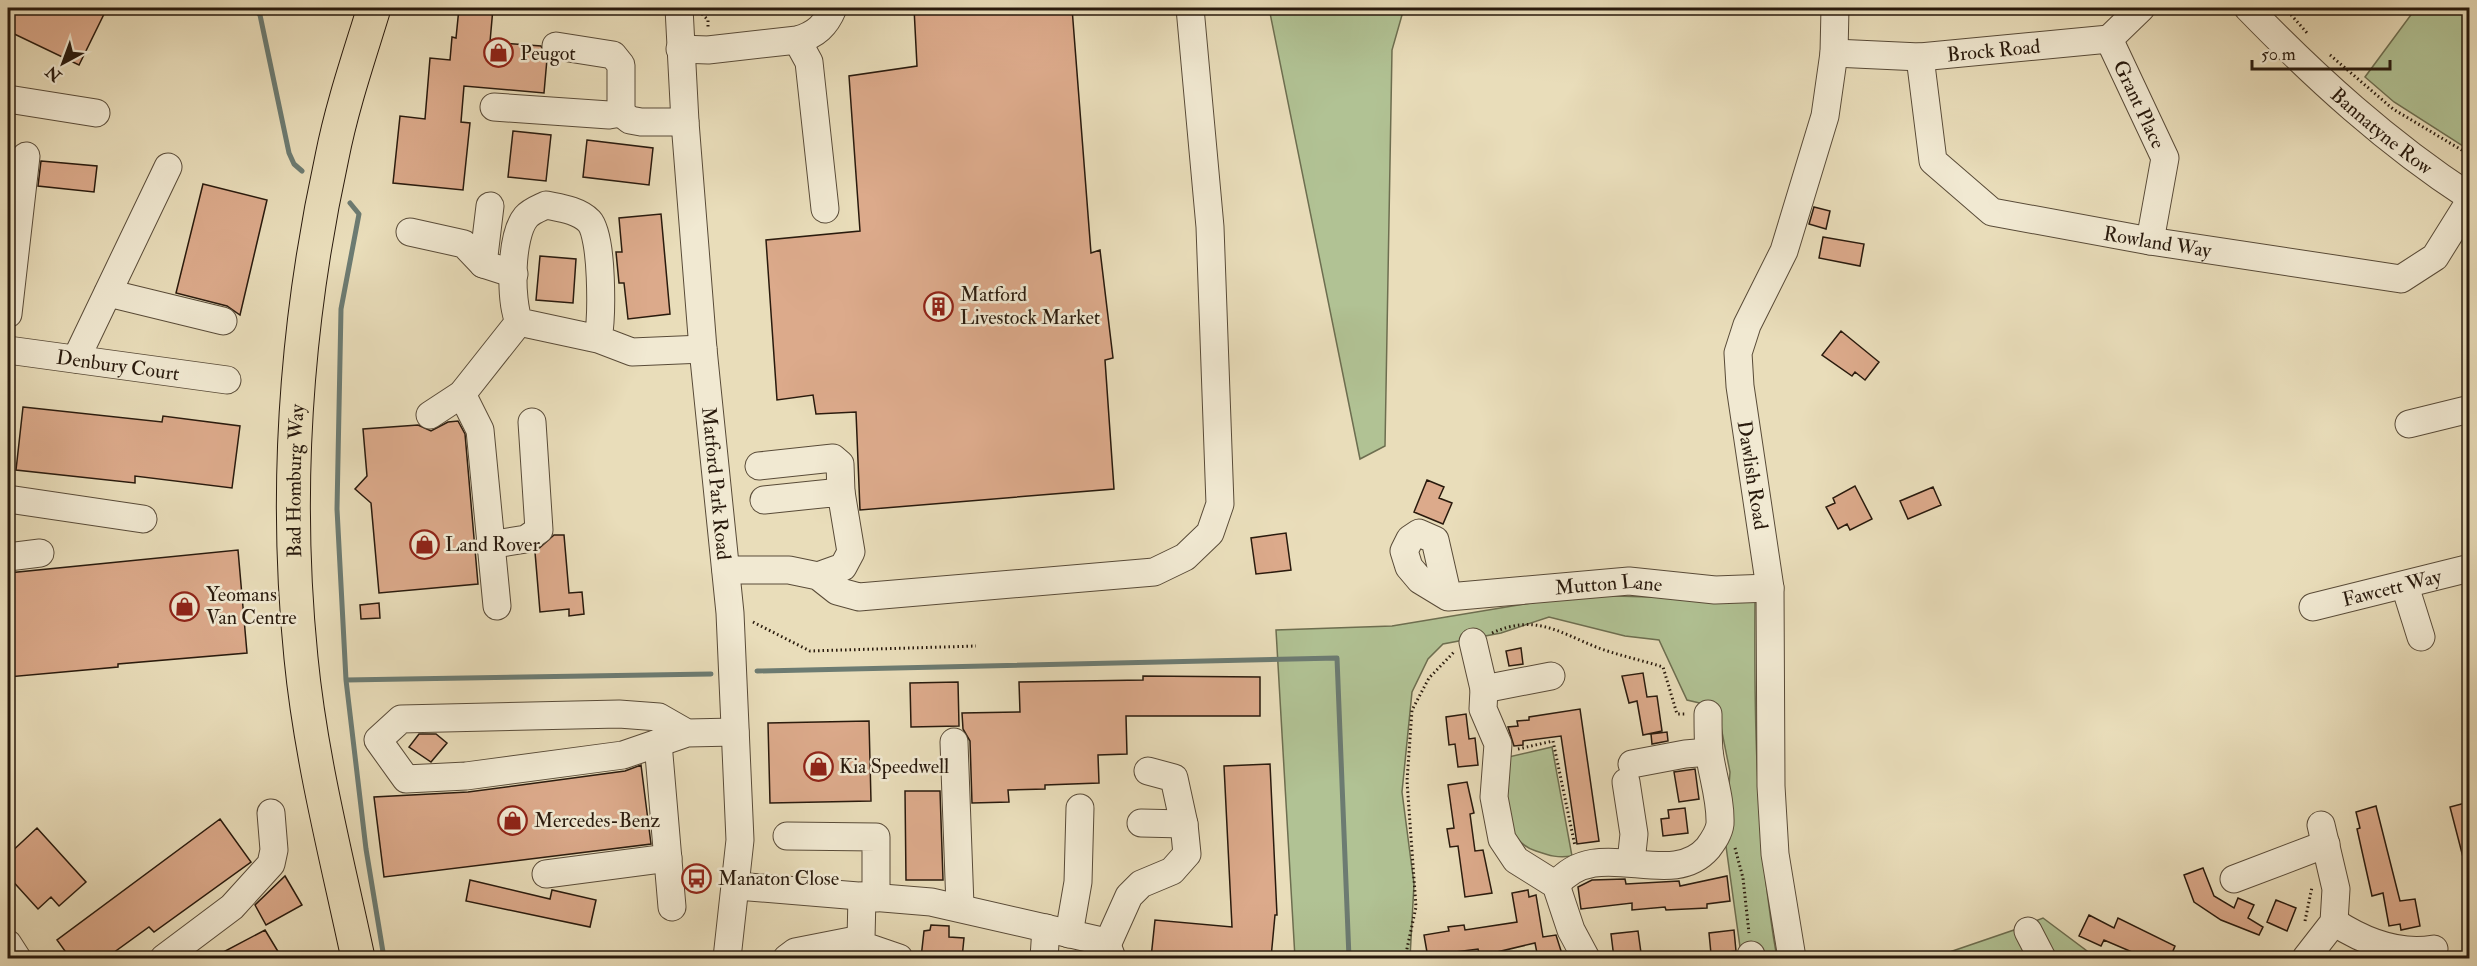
<svg xmlns="http://www.w3.org/2000/svg" width="2477" height="966" font-family="'IM FELL Double Pica',serif">
	<style>
		.green { fill: #b1c294; stroke: #6d6e50; stroke-width: 1.5 }
		.lines { fill: none; stroke-linecap: round; stroke-linejoin: round }
		.stream { stroke: #6c7b72; stroke-width: 5 }
		.building { fill: #dcaa8b; stroke: #291a0d; stroke-width: 1.5 }
		.minor-casing { stroke: #594b38; stroke-width: 29 }
		.major-casing { stroke: #291a0d; stroke-width: 35 }
		.path { stroke: #291a0d; stroke-width: 3; stroke-dasharray: 1.5 3; stroke-linecap: butt }
		.minor { stroke: #f1e9d2; stroke-width: 27 }
		.major { stroke: #e9ddba; stroke-width: 33 }
		.labels { text-anchor: middle; stroke-width: 5; stroke-linejoin: round; paint-order: stroke }
		.street-label { font-size: 20px; fill: #291a0d; stroke: #f1e9d2 }
		.poi-label { font-size: 20px; fill: #291a0d; stroke: #f1e9d2; text-anchor: start }
	</style>
	<rect width="100%" height="100%" fill="#e9ddba"/>
	<filter id="stains"><feTurbulence type="fractalNoise" baseFrequency=".00333" numOctaves="4"/><feColorMatrix values="0 0 0 0 .2 0 0 0 0 .09 0 0 0 0 .02 0 0 0 .5 -.17"/></filter>
	<radialGradient id="worn" r=".72"><stop offset=".6" stop-color="#630" stop-opacity="0"/><stop offset="1" stop-color="#630" stop-opacity=".3"/></radialGradient>
	<path class="green" d="M1269,8H1404L1392,50L1385,446L1360,459Z
		M2416,8H2469V150L2394,102L2365,77Z
		M1579,595L1755,600C1754,719 1756,840 1777,958H1753L1741,954L1725,839L1730,772L1717,707L1687,700L1659,640L1625,636L1549,617L1501,633L1443,644L1428,659L1412,692L1402,792L1414,884L1410,958H1295L1276,630L1392,626Z
		M1552,747L1572,856C1558,858 1550,856 1536,851C1498,839 1506,791 1504,758Z
		M2043,918L2087,951L2083,958H2052L2030,923Z
		M2014,930L2029,958H1932Z"/>
	<g class="lines">
		<path class="stream" d="M254,8L260,15L289,153L294,164L302,171
			M350,203L359,214L341,309L337,509L346,680L711,674
			M757,671L1337,658L1349,958
			M346,680L366,849L384,958"/>
	</g>
	<path class="building" d="M8,8H107L79,65L8,31Z
		M459,8H493L490,42L541,46L547,59L544,93L464,86L461,122L470,123L463,190L393,183L400,116L425,119L430,58L450,60L452,37L456,38Z
		M914,8H1072L1091,253L1100,250L1113,358L1105,360L1114,489L860,510L856,412L816,414L813,395L777,400L766,240L860,231L849,76L917,66Z
		M513,131L551,135L546,181L508,177Z
		M587,140L653,148L649,185L583,177Z
		M41,161L97,166L94,192L38,186Z
		M203,184L267,200L240,315L227,306L176,293Z
		M1814,207L1830,211L1826,229L1809,224Z
		M661,214L670,314L628,319L624,283H619L616,252H622L619,218Z
		M1823,237L1864,244L1860,266L1819,258Z
		M540,256L576,259L573,303L536,300Z
		M1841,331L1879,362L1865,380L1855,372L1852,376L1822,355Z
		M23,407L162,422L163,416L240,426L232,488L135,476V483L16,470Z
		M458,421L465,434L478,584L379,593L371,503L355,489L367,476L363,429L418,425L431,431L448,422Z
		M1427,480L1444,487L1439,498L1452,503L1443,524L1414,512Z
		M1855,486L1872,519L1850,530L1847,524L1838,529L1826,507L1835,503L1833,498Z
		M1933,487L1941,505L1908,519L1900,501Z
		M1286,533L1291,570L1256,574L1251,538Z
		M554,535H564L569,593L582,592L584,614L569,616V609L540,612L535,552Z
		M238,550L247,653L118,664V667L8,677V573Z
		M379,603L380,618L361,619L360,605Z
		M1521,648L1523,664L1509,666L1506,651Z
		M1643,673L1647,697L1657,696L1662,731L1643,735L1637,701L1629,703L1622,676Z
		M1143,676L1260,677V716H1126L1127,754L1098,755L1099,783L1045,785V789L1008,790L1009,802L972,803L970,741L963,729L962,713L1020,712L1019,682L1143,680Z
		M958,682L959,726L911,727L910,683Z
		M1580,709L1599,841L1577,844L1561,736L1523,741V745L1514,746L1508,727L1518,726L1517,721L1529,720V717Z
		M1466,714L1469,739L1475,738L1478,765L1458,767L1455,744L1449,745L1446,717Z
		M869,721L871,801L770,803L768,723Z
		M1667,732L1668,741L1652,744L1651,734Z
		M419,734H436L447,743L431,762L409,747Z
		M1270,764L1277,915H1275L1271,958H1151L1155,920L1232,927L1224,766Z
		M641,765L651,844L384,877L374,797L468,792L625,771Z
		M1695,769L1699,799L1679,802L1674,772Z
		M1467,782L1474,813L1470,814L1475,851L1483,850L1492,893L1465,897L1458,846L1450,847L1447,829L1454,828L1448,785Z
		M905,791H940L943,880H906Z
		M2469,802V861H2464L2450,807Z
		M2376,806L2400,901L2415,899L2420,926L2401,930L2400,924L2389,926L2383,893L2372,896L2357,829L2360,828L2356,812Z
		M1685,808L1688,833L1663,836L1661,819L1669,818L1668,810Z
		M220,819L251,862L154,932L149,927L106,958H70L57,940Z
		M37,828L86,882L59,906L51,897L38,909L8,876V855Z
		M2203,868L2214,896L2234,908L2238,898L2254,905L2248,918L2263,927L2259,935L2221,920L2194,902L2184,875Z
		M285,876L302,905L266,925L255,905Z
		M1727,876L1730,901L1707,904V908L1666,910L1665,907L1632,910V903L1581,909L1578,887L1592,880L1625,879L1626,884L1679,881L1680,886Z
		M470,880L550,899L552,890L596,900L590,927L466,901Z
		M1528,890L1529,897L1536,895L1543,937L1556,935L1562,954L1538,958L1535,943L1480,956L1478,949L1448,953L1449,957L1428,958L1424,935L1449,931L1448,927L1464,925L1465,930L1517,922L1512,893Z
		M2276,900L2296,908L2287,931L2267,922Z
		M2089,915L2114,928L2118,918L2175,946L2170,958H2146L2104,940L2101,946L2079,936Z
		M931,925L949,926V937L964,938L962,958H921L924,931L930,930Z
		M265,930L282,958H212Z
		M1734,930L1736,951L1711,954L1709,933Z
		M1638,931L1641,953L1635,954V958H1614L1611,934Z"/>
	<g class="lines">
		<defs>
			<g id="minor">
				<path id="s1" d="M679,8L685,122L703,349L730,613L740,840L727,958"/>
				<path id="s2" d="M2248,8C2316,78 2387,143 2470,197"/>
				<path id="s3" d="M2109,39L2165,158L2150,241"/>
				<path d="M797,40L809,62L825,209"/>
				<path d="M556,46L613,55L621,65V113L630,120L641,122H685"/>
				<path d="M680,49L708,50L797,40C816,35 826,25 833,8"/>
				<path id="s4" d="M1834,53L1920,57L2109,39L2141,8"/>
				<path id="s5" d="M1920,57L1933,161L1992,212L2150,241L2401,279L2435,257L2470,201"/>
				<path d="M8,99L96,113"/>
				<path d="M494,107L609,115L621,113"/>
				<path d="M410,232L464,244L483,264L514,274"/>
				<path d="M483,264L490,206"/>
				<path d="M108,293L223,321"/>
				<path d="M8,314L26,156"/>
				<path d="M598,339C602,317 603,236 589,221C578,210 560,208 546,205C540,208 531,211 526,217C510,236 510,300 519,322L598,339L632,352L703,349"/>
				<path id="s6" d="M8,350L227,380"/>
				<path d="M76,359L168,167"/>
				<path d="M462,394L480,430L497,606"/>
				<path d="M430,415L462,394L519,322"/>
				<path d="M2409,424L2470,409"/>
				<path d="M759,466L833,458L840,464L841,492"/>
				<path d="M8,499L143,519"/>
				<path d="M764,500L841,492L851,552L843,567L818,576"/>
				<path d="M489,545L526,539L539,530L532,422"/>
				<path d="M8,557L40,553"/>
				<path d="M726,570H789L818,576L837,591L859,597L1154,572L1185,557L1210,533L1220,504L1210,227L1190,8"/>
				<path d="M2405,586L2421,637"/>
				<path id="s7" d="M1448,597L1435,540L1419,533L1410,539L1404,551L1409,567L1420,580L1448,597L1629,581L1715,590L1770,588"/>
				<path id="s8" d="M2313,607L2470,568"/>
				<path d="M1473,642L1484,689L1483,709L1498,744L1494,797L1502,839L1516,860L1556,885L1571,930L1586,958"/>
				<path d="M1484,689L1551,676"/>
				<path d="M687,733L659,717L619,714L401,719L378,740L406,779L466,776L623,755L687,733L735,732"/>
				<path d="M954,742L960,906"/>
				<path d="M658,743L672,907"/>
				<path d="M1632,764L1685,754L1709,752"/>
				<path d="M1626,782L1634,834L1631,862"/>
				<path d="M1141,823L1184,824"/>
				<path d="M787,836L876,837V898"/>
				<path d="M546,874L668,858"/>
				<path d="M2234,879L2326,844"/>
				<path d="M1556,885C1597,833 1670,892 1708,848C1713,841 1719,833 1720,824C1721,799 1712,775 1709,751C1708,739 1708,727 1708,714"/>
				<path d="M737,886L931,902L1097,940L1107,945L1112,958"/>
				<path d="M862,896L861,939L864,946L899,958"/>
				<path d="M2334,922C2363,941 2399,955 2434,949"/>
				<path d="M2028,931L2042,958"/>
				<path d="M1069,934L1078,882L1080,808"/>
				<path d="M8,944L17,958"/>
				<path d="M1107,945L1129,896L1141,884L1172,871L1187,854L1184,824L1174,778L1148,771"/>
				<path d="M1751,955L1752,958"/>
				<path d="M164,958L232,907L271,864L274,850L271,813"/>
				<path d="M787,958L795,952L861,939"/>
				<path d="M1044,958L1046,928"/>
				<path d="M1792,958L1775,854L1771,786L1770,588L1740,386L1738,353L1747,325L1784,251L1825,116L1834,53L1835,8"/>
				<path d="M2306,958L2334,922L2336,889L2321,825"/>
			</g>
			<g id="major">
				<path id="s9" d="M358,958C337,859 311,760 301,658C284,490 296,322 332,157C342,106 359,57 374,8"/>
			</g>
		</defs>
		<use href="#minor" class="minor-casing"/>
		<use href="#major" class="major-casing"/>
		<path class="path" d="M2285,8L2308,34
			M702,14L708,20V29
			M2330,55L2393,109L2470,155
			M753,622L810,651L976,646
			M1492,633C1534,614 1557,631 1596,647C1617,655 1641,660 1663,667L1677,714H1686
			M1518,749L1553,741L1575,846
			M1735,848L1743,878L1749,933
			M2305,921L2312,887
			M1405,958L1416,907L1407,781L1412,710L1429,678L1454,652"/>
		<use href="#minor" class="minor"/>
		<use href="#major" class="major"/>
	</g>
	<defs>
		<symbol id="shop-ring" viewBox="-11 -11 22 22"><circle r="9.5" fill="#f1e9d2" stroke="#8f2418" stroke-width="1.5"/><path d="M-5-2.5h2.3a2.7 3.5 0 0 1 5.4 0H5L5.5 6h-11ZM-1.5-2.5h3a1.5 2.3 0 0 0-3 0Z" fill="#8f2418"/></symbol>
		<symbol id="building-ring" viewBox="-11 -11 22 22"><circle r="9.5" fill="#f1e9d2" stroke="#8f2418" stroke-width="1.5"/><path d="M-4-6H4V6H1V3H-1V6H-4ZM-2.5-4.3h1.7v1.8h-1.7ZM.8-4.3h1.7v1.8H.8ZM-2.5-1h1.7V.8h-1.7ZM.8-1h1.7V.8H.8Z" fill="#8f2418"/></symbol>
		<symbol id="bus-ring" viewBox="-11 -11 22 22"><circle r="9.5" fill="#f1e9d2" stroke="#8f2418" stroke-width="1.5"/><path d="M-5-6H5V4H4V6H2V4H-2V6H-4V4H-5ZM-3.5-4V0h7V-4ZM-3.5 1.2v1.5H-2V1.2ZM2 1.2v1.5H3.5V1.2Z" fill="#8f2418"/></symbol>
	</defs>
	<g fill-rule="evenodd">
		<use href="#shop-ring" x="482" y="36" width="33" height="33"/>
		<use href="#building-ring" x="922" y="290" width="33" height="33"/>
		<use href="#shop-ring" x="408" y="528" width="33" height="33"/>
		<use href="#shop-ring" x="168" y="590" width="33" height="33"/>
		<use href="#shop-ring" x="802" y="750" width="33" height="33"/>
		<use href="#shop-ring" x="496" y="804" width="33" height="33"/>
		<use href="#bus-ring" x="680" y="862" width="33" height="33"/>
	</g>
	<g class="labels">
		<g class="street-label">
			<text dy="7" stroke="none"><textPath href="#s4" startOffset="160">Brock Road</textPath></text>
			<text dy="7" stroke="none"><textPath href="#s3" startOffset="72">Grant Place</textPath></text>
			<text dy="7" stroke="none"><textPath href="#s2" startOffset="182">Bannatyne Row</textPath></text>
			<text dy="7" stroke="none"><textPath href="#s5" startOffset="351">Rowland Way</textPath></text>
			<text dy="7" stroke="none"><textPath href="#s6" startOffset="111">Denbury Court</textPath></text>
			<text transform="translate(1753 475) rotate(81)" y="7">Dawlish Road</text>
			<text dy="7" stroke="none"><textPath href="#s9" startOffset="483">Bad Homburg Way</textPath></text>
			<text dy="7" stroke="none"><textPath href="#s1" startOffset="477">Matford Park Road</textPath></text>
			<text dy="7" stroke="none"><textPath href="#s7" startOffset="328">Mutton Lane</textPath></text>
			<text dy="7" stroke="none"><textPath href="#s8" startOffset="81">Fawcett Way</textPath></text>
		</g>
		<g class="poi-label">
			<text x="520" y="60">Peugot</text>
			<text x="960" y="301">Matford<tspan x="960" dy="23">Livestock Market</tspan></text>
			<text x="445" y="551">Land Rover</text>
			<text x="206" y="601">Yeomans<tspan x="206" dy="23">Van Centre</tspan></text>
			<text x="839" y="773">Kia Speedwell</text>
			<text x="534" y="827">Mercedes-Benz</text>
			<text x="718" y="885">Manaton Close</text>
		</g>
	</g>
	<rect width="2477" height="966" fill="none" stroke="#e9ddba" stroke-width="30"/>
	<rect x="9" y="9" width="2459" height="948" fill="none" stroke="#291a0d" stroke-width="3"/>
	<rect x="15" y="15" width="2447" height="936" fill="none" stroke="#291a0d" stroke-width="1.5"/>
	<g transform="translate(63 63) rotate(221)" stroke="#f1e9d2" stroke-width="4.5" paint-order="stroke">
	<path d="M0-4.5L10 22L0 15L-10 22Z" fill="#291a0d"/>
	<text y="-9" font-size="16" font-weight="bold" text-anchor="middle" fill="#291a0d">N</text>
	</g>
	<path d="M2252 60v9h138v-9" fill="none" stroke="#291a0d" stroke-width="3"/>
	<text x="2261" y="60" font-size="18" fill="#291a0d" stroke="#f1e9d2" stroke-width="4.5" paint-order="stroke">50 m</text>
	<rect width="100%" height="100%" filter="url(#stains)"/>
	<rect width="100%" height="100%" fill="url(#worn)"/>
</svg>
